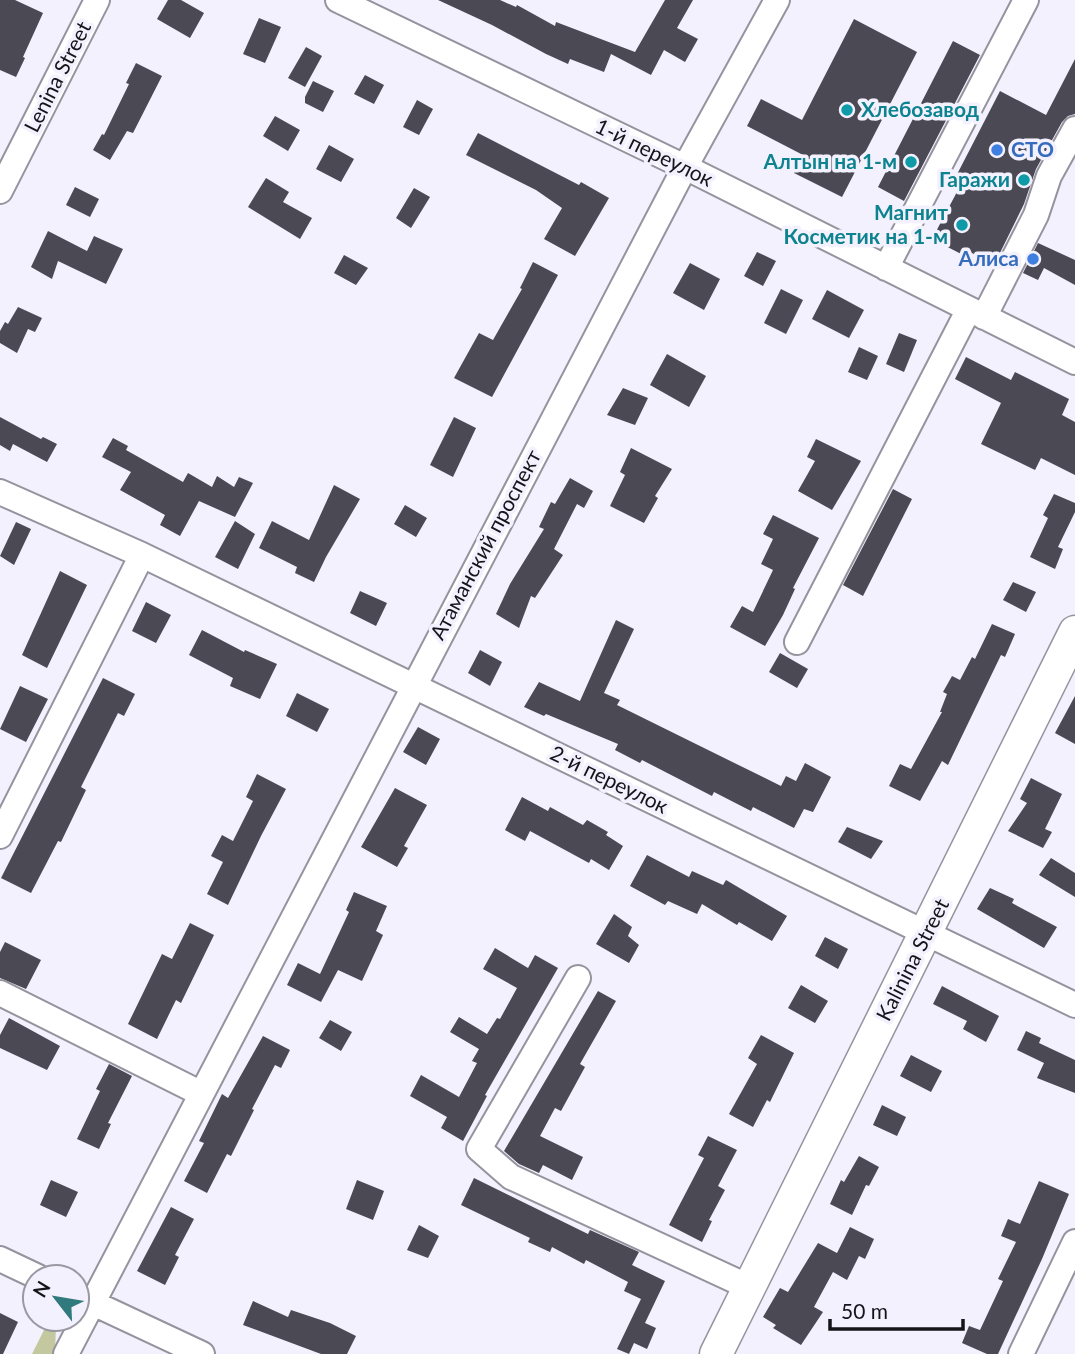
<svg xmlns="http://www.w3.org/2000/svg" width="1075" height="1354" font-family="Lato,sans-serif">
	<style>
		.green { fill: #c4c89f }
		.building { fill: #4b4953 }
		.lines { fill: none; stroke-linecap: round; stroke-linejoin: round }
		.minor-casing { stroke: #95939e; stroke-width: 28 }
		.major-casing { stroke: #95939e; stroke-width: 35 }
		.minor { stroke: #fff; stroke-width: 24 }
		.major { stroke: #fff; stroke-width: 32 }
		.culture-dot { fill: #0f9aa8; stroke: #f3f1fe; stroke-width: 2.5 }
		.shop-dot { fill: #3f7fe0; stroke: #f3f1fe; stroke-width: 2.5 }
		.labels { text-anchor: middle; stroke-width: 7; stroke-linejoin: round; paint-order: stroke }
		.street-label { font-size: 21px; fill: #151418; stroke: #f3f1fe }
		.culture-label { font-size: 21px; font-weight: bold; fill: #0d838f; stroke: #f3f1fe; text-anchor: end }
		.shop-label { font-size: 21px; font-weight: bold; fill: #366cbe; stroke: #f3f1fe; text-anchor: start }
	</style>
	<rect width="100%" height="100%" fill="#f3f1fe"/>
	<path class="green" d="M48,1322L56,1325L55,1354H32Z"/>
	<path class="building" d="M0,0H15L43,13L23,57L25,58L16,77L0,70Z
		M168,0H181L204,13L190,38L157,19Z
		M438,0H500L516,7L517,5L555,26L556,22L635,52L665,0H693L677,28L698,39L685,62L664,50L651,75L611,54L604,72L570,59L568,64L546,54L492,25Z
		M259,18L281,27L265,63L243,54Z
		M854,19L917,52L842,197L794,173L803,155L747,126L761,99L802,120Z
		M953,41L980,55L904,201L878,187Z
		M306,47L322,56L305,87L288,78Z
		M1075,59V114L1068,116L1062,122L1036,169L1024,204L996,261L993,264L970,252L967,257L932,239L958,190L951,186L1000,91L1046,115Z
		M136,63L162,76L133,133L127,131L110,160L93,150L102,134L104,135L129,84L126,83Z
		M365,75L384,85L374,104L354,94Z
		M313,81L334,91L323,112L305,103V97Z
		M417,100L433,109L419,135L403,127Z
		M275,116L300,130L288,151L263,136Z
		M478,133L579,185L581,182L609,198L575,256L544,239L562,208L536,190L466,155Z
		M329,145L354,159L341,182L316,169Z
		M266,178L289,192L283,202L312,218L300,239L248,207Z
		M75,187L99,199L90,217L66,205Z
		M414,188L430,197L411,228L396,218Z
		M48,231L87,251L94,236L123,249L106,284L58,261L52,279L31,267Z
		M1038,243L1075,260V285L1044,268L1038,280L1023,273Z
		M757,252L776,261L763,286L744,276Z
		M344,255L368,268L356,285L334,273Z
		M533,262L558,275L492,397L454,378L479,333L493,340L522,289L520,288Z
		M690,263L720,279L704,310L673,293Z
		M781,289L803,300L786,334L764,323Z
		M827,290L864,310L849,338L812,319Z
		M18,307L42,318L35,332L28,329L17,353L0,343V331L5,322L8,324Z
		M899,333L917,340L904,372L886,364Z
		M859,347L878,356L867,380L848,372Z
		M667,354L706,376L689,407L650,385Z
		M966,357L1011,380L1015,372L1069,399L1062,415L1075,422V475L1041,458L1035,470L981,444L1001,403L955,379Z
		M623,388L648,398L635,425L607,415Z
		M0,417L41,439L43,437L57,444L47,462L13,444L10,451L0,445Z
		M454,417L476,428L453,477L430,465Z
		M113,438L128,446L126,450L183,482L188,473L212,487L217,476L234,487L239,477L253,483L235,517L199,501L180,536L160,525L165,515L120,490L131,472L102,457Z
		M816,439L861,461L832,510L798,491L815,461L807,457Z
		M631,448L672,469L655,496L658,498L644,523L610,506L625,475L620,472Z
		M570,478L593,491L584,508L577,504L554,549L563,555L535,598L531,596L519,628L496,614L510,584L544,529L539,527L551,502L555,504Z
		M334,485L360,499L326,557L314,582L295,573L297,567L259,548L272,521L309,540Z
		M893,489L912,499L863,596L843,585Z
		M1054,494L1075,503V512L1058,547L1063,549L1055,569L1030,557L1048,518L1043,515Z
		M405,505L427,518L416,537L394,524Z
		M773,515L819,538L793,588L795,589L783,615L765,646L730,627L742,606L753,612L773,570L761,564L773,539L763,534Z
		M235,521L255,534L238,569L215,557Z
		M16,522L31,529L14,565L0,556Z
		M60,571L87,585L47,668L22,655Z
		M1013,582L1036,592L1026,612L1003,600Z
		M360,591L387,603L376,626L350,613Z
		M146,602L171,615L156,643L132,631Z
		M616,620L634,629L604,693L620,700L617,705L781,786L786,776L796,781L805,763L831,777L813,812L804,809L794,828L753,807L751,811L714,792L712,796L642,760L640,763L615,750L618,744L546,714L544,716L524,707L539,682L580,701Z
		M992,624L1015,634L1005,657L1001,655L948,765L942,761L920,801L889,786L900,764L911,769L942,712H940L947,694L943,692L952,676L960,680L972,657L975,659Z
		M202,630L244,652L245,650L277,664L260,699L230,686L233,678L189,655Z
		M480,650L502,662L490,686L468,673Z
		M780,653L808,669L797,688L769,672Z
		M103,678L135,694L124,716L118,713L81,787L86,790L74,815L61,842L58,841L31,893L1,878Z
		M20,686L48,699L26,742L0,729Z
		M297,693L329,709L317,732L286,716Z
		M1075,696V744L1055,733Z
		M418,727L440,739L426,765L403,752Z
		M257,774L286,789L261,836L228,905L207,894L223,862L211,856L222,835L233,841L253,801L246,797Z
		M1031,778L1062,794L1045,829L1052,832L1043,848L1008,831L1027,803L1020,799Z
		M395,788L427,805L404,846L408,848L397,867L361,847Z
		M522,797L548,811L550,807L583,825L587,820L608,832L606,835L623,846L609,870L591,859L589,863L530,831L525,841L505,830Z
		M847,827L883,841L871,859L838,842Z
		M647,855L689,877L692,871L723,885L726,880L787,916L772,941L739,922L737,925L702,904L697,914L668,901L665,905L630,886Z
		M1051,858L1075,873V897L1039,875Z
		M990,888L1014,899L1012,903L1057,927L1044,948L977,909Z
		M354,892L387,906L376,931L383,935L362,981L338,970L321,1002L287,985L298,963L320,974L349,912L346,910Z
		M614,914L632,927L628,936L639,945L629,963L596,944Z
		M190,923L214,935L181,1003L176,1000L157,1039L128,1024L162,954L172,959Z
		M825,937L848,949L838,969L815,956Z
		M5,942L41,960L26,989L0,978V952Z
		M495,948L528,968L535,955L558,968L485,1095L487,1096L463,1141L441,1128L447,1117L410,1096L421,1075L459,1097L477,1063L472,1061L479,1049L450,1032L459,1017L487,1034L497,1018L500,1019L517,988L483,969Z
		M801,985L828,1001L815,1023L788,1008Z
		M942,986L999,1016L986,1042L963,1029L967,1021L933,1004Z
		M598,991L616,1001L580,1064L585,1067L561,1111L555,1108L540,1136L583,1157L572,1180L543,1165L539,1173L519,1164L504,1151Z
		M9,1018L60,1046L47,1070L0,1048V1035Z
		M330,1020L352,1032L341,1051L319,1038Z
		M1026,1031L1041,1038L1039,1043L1075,1060V1093L1037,1078L1044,1063L1017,1050Z
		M761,1035L794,1053L770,1102L767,1100L753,1127L729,1114L757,1064L748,1058Z
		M263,1036L290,1050L281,1068L275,1065L252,1109L254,1110L231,1156L227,1154L207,1193L184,1181L204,1143L199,1141L222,1094L228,1098Z
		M911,1055L942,1071L931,1092L900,1076Z
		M109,1064L132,1076L108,1123L111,1124L99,1149L77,1139L100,1091L96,1089Z
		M882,1105L906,1117L897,1136L873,1125Z
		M708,1136L737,1150L718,1186L725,1190L709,1220L712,1221L702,1242L669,1225L704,1158L698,1155Z
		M859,1156L879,1167L869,1186L866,1185L852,1215L830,1204L841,1180L844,1182Z
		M474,1178L588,1234L590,1230L639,1252L632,1265L665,1281L645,1323L656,1328L647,1349L634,1343L629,1354L617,1349L641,1299L624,1291L628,1282L586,1260L584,1264L552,1247L550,1252L528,1242L530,1238L461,1205Z
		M51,1180L78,1192L66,1217L40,1205Z
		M357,1180L384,1191L373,1220L346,1209Z
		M1039,1181L1069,1194L1042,1259L998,1354H987L962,1343L969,1326L980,1330L1003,1281L998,1279L1016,1242L1001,1236L1008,1219L1020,1224Z
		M171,1207L194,1219L175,1255L179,1257L165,1285L137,1271Z
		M419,1225L439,1236L428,1258L407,1250Z
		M850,1227L874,1239L865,1259L859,1256L847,1280L833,1272L814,1307L823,1312L801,1345L773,1328L776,1325L763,1317L780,1288L788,1292L818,1243L837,1253Z
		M253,1301L288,1317L291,1310L330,1323L356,1336L347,1354H321L243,1325Z
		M0,1313L18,1322L3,1354H0Z"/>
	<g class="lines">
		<defs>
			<path id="minor" d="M338,0L685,167L1075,362
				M0,191L97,0
				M886,268L1026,0
				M984,317L1036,215L1049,176L1075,129
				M0,492L142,555L1075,1005
				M797,642L969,309
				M0,836L142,555
				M578,978L479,1149L511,1177L749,1287
				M0,993L200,1093
				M0,1259L38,1277
				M78,1296L202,1354
				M66,1354L685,167L777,0
				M1021,1354L1075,1242"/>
			<path id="major" d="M716,1354L1075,632"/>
		</defs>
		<use href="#minor" class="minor-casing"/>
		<use href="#major" class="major-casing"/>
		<use href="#minor" class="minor"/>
		<use href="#major" class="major"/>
	</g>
	<g class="culture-dot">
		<circle cx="847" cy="110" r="7"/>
		<circle cx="911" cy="162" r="7"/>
		<circle cx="1024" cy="180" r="7"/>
		<circle cx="962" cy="225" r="7"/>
	</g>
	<g class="shop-dot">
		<circle cx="997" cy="150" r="7"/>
		<circle cx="1033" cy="259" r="7"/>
	</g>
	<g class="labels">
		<g class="street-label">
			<text transform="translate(58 77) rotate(-63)" y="7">Lenina Street</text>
			<text transform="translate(654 153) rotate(26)" y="7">1-й переулок</text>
			<text transform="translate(486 545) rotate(-62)" y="7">Атаманский проспект</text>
			<text transform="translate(609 780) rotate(26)" y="7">2-й переулок</text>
			<text transform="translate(913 960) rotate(-63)" y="7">Kalinina Street</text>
		</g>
		<g class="culture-label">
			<text x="861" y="117" text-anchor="start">Хлебозавод</text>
			<text x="897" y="169">Алтын на 1-м</text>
			<text x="1010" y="187">Гаражи</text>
			<text x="948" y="220">Магнит<tspan x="948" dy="24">Косметик на 1-м</tspan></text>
		</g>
		<g class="shop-label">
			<text x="1011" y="157">СТО</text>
			<text x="1019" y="266" text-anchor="end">Алиса</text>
		</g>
	</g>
	<g transform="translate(56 1298) rotate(301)"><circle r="33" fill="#f3f1fe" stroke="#9a99a2" stroke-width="2"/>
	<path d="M0-5L12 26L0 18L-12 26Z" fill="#30797d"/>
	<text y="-10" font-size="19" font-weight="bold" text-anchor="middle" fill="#151418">N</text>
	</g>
	<path d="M830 1319v10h133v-10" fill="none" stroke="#151418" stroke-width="3.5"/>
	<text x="841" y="1319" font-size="21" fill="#151418" stroke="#f3f1fe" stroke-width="5" paint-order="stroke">50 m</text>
</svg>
